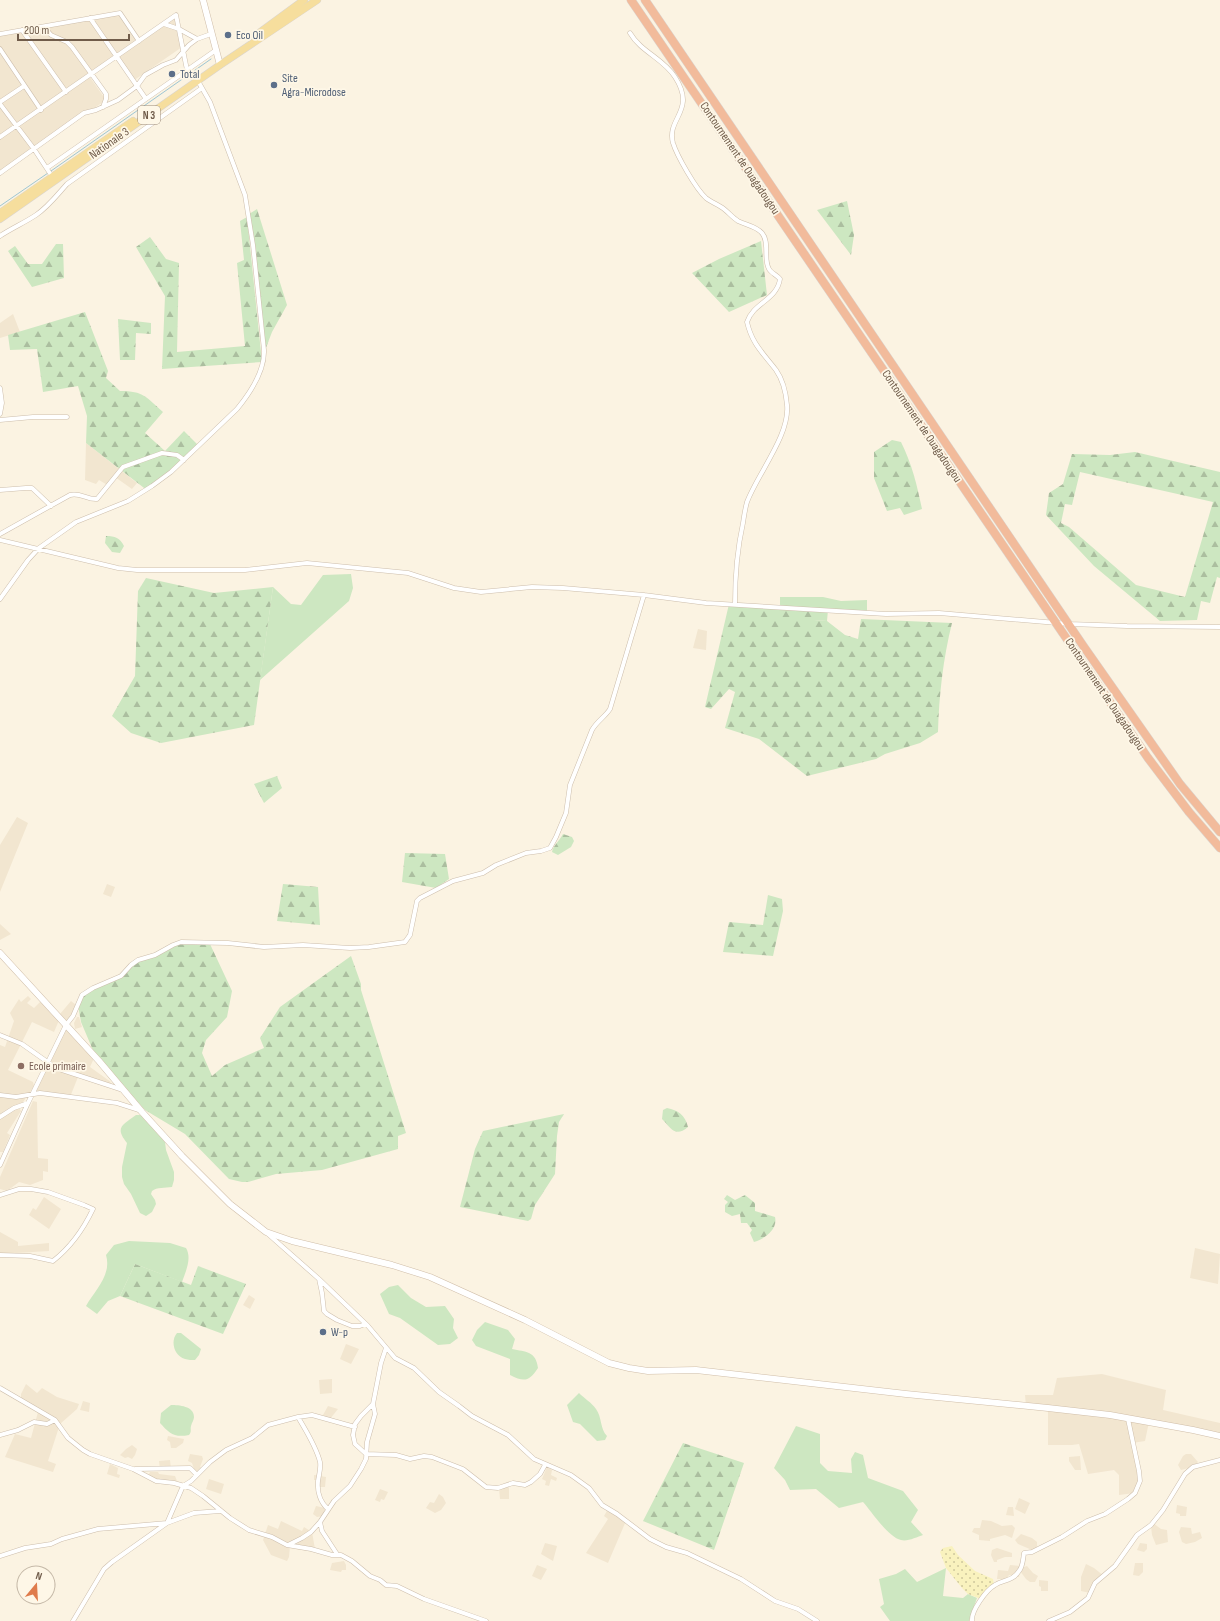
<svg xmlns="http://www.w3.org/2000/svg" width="1220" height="1621" font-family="'Sofia Sans Condensed',sans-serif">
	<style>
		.residential { fill: #f2e6d0 }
		.grass { fill: #cde7c1 }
		.forest { fill: url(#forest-firs); fill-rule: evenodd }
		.sand { fill: url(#sand-dots) }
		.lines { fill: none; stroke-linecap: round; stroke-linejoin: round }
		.stream { stroke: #9ec6d4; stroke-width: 1 }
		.street-casing { stroke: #cdbeac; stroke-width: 5 }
		.secondary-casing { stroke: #d0bea9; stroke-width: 7 }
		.primary-casing { stroke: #dad5d0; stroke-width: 8 }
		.highway-casing { stroke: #dad5d0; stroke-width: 9 }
		.street { stroke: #fff; stroke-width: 4 }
		.secondary { stroke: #fff; stroke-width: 6 }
		.primary { stroke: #f6de9d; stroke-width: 7 }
		.highway { stroke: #f2bb9b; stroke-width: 8 }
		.service-dot { fill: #5c6f8a; stroke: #fef7e7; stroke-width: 1.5 }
		.education-dot { fill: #8d6e63; stroke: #fef7e7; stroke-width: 1.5 }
		.labels { text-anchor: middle; stroke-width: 3.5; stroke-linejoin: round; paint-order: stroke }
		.shield { fill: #fef7e7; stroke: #9b8a79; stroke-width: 1 }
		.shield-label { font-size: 11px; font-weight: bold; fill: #705c4a }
		.service-label { font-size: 12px; fill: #4e5e75; stroke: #fef7e7; text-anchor: start }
		.street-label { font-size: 12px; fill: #705c4a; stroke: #fef7e7 }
		.education-label { font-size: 12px; fill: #785e54; stroke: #fef7e7; text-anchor: start }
	</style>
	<defs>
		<pattern id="forest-firs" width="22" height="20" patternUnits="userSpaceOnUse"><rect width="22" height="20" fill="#cde7c1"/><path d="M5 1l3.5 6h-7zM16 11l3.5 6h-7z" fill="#abbe9f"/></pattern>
		<pattern id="sand-dots" width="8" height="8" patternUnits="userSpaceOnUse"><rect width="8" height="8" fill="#f9f2be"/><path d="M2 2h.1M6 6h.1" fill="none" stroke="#cec79c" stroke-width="1.8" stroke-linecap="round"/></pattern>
	</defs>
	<rect width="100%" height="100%" fill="#fbf3e2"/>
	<path class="residential" d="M120,13L140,41L176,15L182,47L133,81L117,57L89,76L106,100L0,173V35Z
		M13,314L20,332L0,338V323Z
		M86,443L137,483L132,489L115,477L109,486L99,480L96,484L85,480Z
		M698,629L707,631L706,650L693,648Z
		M17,817L28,823L0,892V845Z
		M107,884L115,887L111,897L103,894Z
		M0,924L11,934L0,940Z
		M28,996L31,999L27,1003L34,1008L43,999L60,1018L54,1032L32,1022L8,1070L33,1082L34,1086L19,1108L21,1111L7,1133L10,1135L3,1152H0V1045L5,1047L14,1021L10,1013L19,999L21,1002Z
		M71,1001L76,1005L73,1012L67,1021L60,1014Z
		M77,1017H79L82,1027L75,1029L74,1023Z
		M68,1026L95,1056L90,1067L111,1082L108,1086L78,1077L70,1097L40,1093L35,1090L61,1036Z
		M33,1101L37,1102L38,1158L48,1159V1172L43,1171V1180L30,1185L19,1182L7,1191L0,1189V1177Z
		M44,1197L61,1209L49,1229L29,1215L33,1208L36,1210Z
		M0,1232L18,1242V1246L49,1243V1251L0,1254Z
		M1195,1248L1220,1254L1218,1284L1190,1278Z
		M249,1295L255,1299L250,1309L243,1305Z
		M346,1344L359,1349L351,1364L340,1359Z
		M1102,1374L1166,1390L1163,1410L1220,1423V1436L1149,1422L1145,1441L1132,1443L1140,1481L1135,1493L1119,1495V1475L1114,1470L1088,1474L1079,1444L1072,1445H1048V1408L1026,1406L1025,1395H1053L1057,1378Z
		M332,1379V1393L320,1394L319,1380Z
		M26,1384L37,1393L42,1388L57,1397L79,1404L77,1409L60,1424L48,1461L56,1464L53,1472L5,1457L15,1434L31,1438L38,1412L21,1401V1394Z
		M83,1401L90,1403L89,1412L80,1410Z
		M328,1406L338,1409L330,1419L323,1415Z
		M168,1436L184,1439L183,1443L176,1448H171L170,1442L167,1440Z
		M132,1445L137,1449L135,1455L132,1459L128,1457L125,1458L120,1455L126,1449Z
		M190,1454L202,1456L203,1459L200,1467L202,1468L198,1472L194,1469L192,1463L188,1461Z
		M1186,1454H1191L1198,1462L1193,1467L1181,1470L1178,1465L1183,1456Z
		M1080,1456L1081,1470H1075L1069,1461V1457Z
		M170,1460L171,1469L160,1470L159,1461Z
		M110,1464L118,1468L117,1474L120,1475L119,1478L107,1474Z
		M547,1467L552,1470L551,1475L557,1478L556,1481L551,1479L549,1486L545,1485L546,1481L542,1479Z
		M150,1472H158L159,1474L175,1476L177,1481L169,1482L147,1478Z
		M314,1475L326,1477L325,1487H318L319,1480H314Z
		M209,1479L224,1484L221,1494L206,1489Z
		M499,1488H509V1499H500Z
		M380,1489L388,1492L384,1500L381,1499L380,1502L375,1500Z
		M439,1494L443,1497L446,1503L441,1510L435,1513L426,1508L430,1502L434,1503Z
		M1019,1498L1030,1503L1025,1514L1015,1509Z
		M1177,1505L1187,1507L1186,1516H1180V1514L1176,1513Z
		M316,1506L325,1508L323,1516L317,1517L313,1514Z
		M1008,1507H1013L1014,1516L1006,1515Z
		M608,1509L626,1521L608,1563L586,1553L608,1519L604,1516Z
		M982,1520L991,1521L1002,1526L1012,1525L1015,1528L1012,1538L1005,1535L990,1539V1541L979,1540V1535L972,1532L974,1528H980Z
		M281,1521L302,1531L304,1527L312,1532L315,1549V1552L297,1549L290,1546L289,1557L287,1561L271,1555L263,1540L268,1525L278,1529Z
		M1153,1523L1161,1529L1167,1530L1168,1542L1156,1545L1152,1535L1151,1526Z
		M1181,1527L1191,1528L1192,1534L1200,1532L1202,1538L1195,1542L1186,1544L1182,1542L1179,1532Z
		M1021,1534L1032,1538L1037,1542V1548L1032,1550L1018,1544L1015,1540Z
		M545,1543L557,1546L553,1561L541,1554Z
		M1140,1543L1147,1544V1549L1144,1552L1137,1550Z
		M997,1548L1012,1553V1557H1005L997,1560V1562H994L991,1555L992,1550Z
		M344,1561L346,1565V1570H342L341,1572L330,1570L332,1563Z
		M1135,1563H1143V1572L1139,1576L1133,1575Z
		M1086,1564L1094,1568L1104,1576L1095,1583L1090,1593L1081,1591V1577Z
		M537,1565L547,1569L541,1580L532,1576Z
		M1010,1565L1020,1566L1021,1568L1027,1566L1033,1573L1038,1576L1035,1582H1030L1026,1579L1020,1571L1019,1577L1009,1575L1007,1579H997L998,1570L1008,1571Z
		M1039,1580L1048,1581V1591H1041V1587L1039,1586Z"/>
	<path class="grass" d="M351,574L353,588L349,601L260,680L273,587L291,604L301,605L323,575Z
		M780,597H823L841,601L867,600V612L828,610L827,621L813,620L814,609L780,607Z
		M136,1115H140L145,1118L165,1142L166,1150L174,1172V1180L172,1187C165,1188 157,1187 152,1191L151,1194L155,1200L156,1204L152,1212L146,1216L140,1213L131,1194L124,1184L122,1177V1167L127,1143C114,1127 123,1125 136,1115Z
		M129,1241L170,1243L186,1248C192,1258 186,1271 182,1282L135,1264L120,1296L108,1301L97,1314L86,1306C95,1290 112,1275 106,1255L114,1245Z
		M398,1285L411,1298L426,1307L445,1306L454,1319L453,1328L458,1338L450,1344L438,1345L400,1318L389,1314L380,1294L389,1287Z
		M485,1322L508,1330L515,1339L512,1349C526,1352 536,1351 538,1368C529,1382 524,1382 510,1375V1359L476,1346L472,1340L477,1330Z
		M177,1333H181L201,1349L199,1355L195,1360C192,1360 188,1360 185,1359C174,1356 170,1341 177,1333Z
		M579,1393C584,1398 592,1403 596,1409C602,1417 600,1429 607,1436L605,1440L597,1441L580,1424L573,1422L567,1405Z
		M171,1405C179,1405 194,1406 194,1417C194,1420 192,1422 191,1426C190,1430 192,1431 189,1435C174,1438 169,1433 160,1423L161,1413Z
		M796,1426L820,1434V1463L828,1471L852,1473L851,1459L855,1452L863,1455L868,1478L903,1491L918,1510L911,1522L923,1535C917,1537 907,1542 901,1540C889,1538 871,1511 863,1502L839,1508L816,1489L790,1490L785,1480L774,1468Z
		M946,1568L943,1596L963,1598L968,1594L977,1598L969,1621H890L880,1607L884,1604L879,1579L896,1574L905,1569L917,1582Z"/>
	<path class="forest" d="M847,201L854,235L851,255L817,210Z
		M257,209L287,305L272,332L264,353L249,214Z
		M247,217L262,362L162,369L165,296L136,247L150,237L166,259L179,263L177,352L245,346L237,263L244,260L240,221Z
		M761,241L767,295L729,312L692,273L719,259Z
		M56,244H63L64,278L32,287L8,251L15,246L28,264H42Z
		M85,312L108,371L106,378L120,391C144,391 146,397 163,412L145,433L165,451L184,431L199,446L169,476L148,491L86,443L87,416L78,386L43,392L37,349L10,350L8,335Z
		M118,319L151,323V334L136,333L135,360H120Z
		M892,440L901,442C912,464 917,485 922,509L904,515L900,508L887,511L874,478V452Z
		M1135,452L1220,472V578L1217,577L1210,603L1201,601L1197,620L1160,621L1094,566L1046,515L1049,493L1063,484L1072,454L1110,455ZM1080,472L1213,502L1185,597L1136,585L1069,527L1061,523L1065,504L1072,505Z
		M106,536C115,536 120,538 124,546L120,553L112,552L105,543Z
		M146,578L214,593L273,587L254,725L161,743L131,733L112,716L135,676L138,591Z
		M729,604L814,609V620L827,621L845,635L858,639L861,619L952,623C943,659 939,696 938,732L920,743L885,754L876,759L807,776L759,739L725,728L735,692L729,689L711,709L705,707Z
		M277,776L282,788L264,803L254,784Z
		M563,834L572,837L574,841L571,847L558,855L552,852C553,846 560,840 563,834Z
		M405,853L445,854L449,879L436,888L402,882Z
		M283,884L318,887L320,925L277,921Z
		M768,895L782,899L783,911L773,956L723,952L729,922L763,925Z
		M181,943L210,944L232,991L227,1017L206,1040L202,1053L212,1076L225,1065L264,1048L260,1038L280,1007L351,956L361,984V990L406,1133L398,1136V1149L322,1170L276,1174L248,1182H242L229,1179L185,1134L145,1110L95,1055L81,1022L78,1005L83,995L94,988L122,977L132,965L139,961Z
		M667,1108C678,1110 685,1115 688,1127C675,1138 671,1128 662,1119L663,1110Z
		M564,1114L559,1122L557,1136L555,1174L535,1205L531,1219L528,1221L460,1207L475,1149L483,1131Z
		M727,1195L735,1200L745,1195L755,1203V1211L775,1217C778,1230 764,1239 754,1242L750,1233L752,1230L747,1223H741L740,1214L732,1216L725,1212V1205L728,1202L724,1199Z
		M135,1264L191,1285L198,1266L246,1284L223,1334L120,1296Z
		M683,1443L744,1463L714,1550L643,1521Z"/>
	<path class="sand" d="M952,1546L958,1555L975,1571L993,1579L994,1585L981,1599L968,1594L962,1588L946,1568L940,1552L943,1548Z"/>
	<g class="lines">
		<path class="stream" d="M51,171L211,59
			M0,206L48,173"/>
		<defs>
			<path id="street" d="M90,18L146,99
				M164,24L179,29L197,39L211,34
				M44,27L51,35L67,42L72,47L106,94V99L103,107
				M22,30L66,92
				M630,33C641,52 664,59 675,77C697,111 666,118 673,143C677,156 696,189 706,198C711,202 719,205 724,209C729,213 733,218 738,221C746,225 756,226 762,233C770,242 763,259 769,269C771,273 777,275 780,279C777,300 753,303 747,322C752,344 763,353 776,370C783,380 786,393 787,405C790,435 758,473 747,502C745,509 744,516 743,523C737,550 735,577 735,604
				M0,34L120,13L139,41
				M0,49L41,110
				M0,102L24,86
				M0,104L34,149L53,178
				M0,137L176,15L187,70
				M47,168L216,50
				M0,173L84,113L96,110L118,100L137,86L145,75L163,65L176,60L189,45L197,39
				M0,236C12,228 24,223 36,215C48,207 57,195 67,184L202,88
				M0,388L2,403L0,414
				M0,420L33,417H67
				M0,490L26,488H32L51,506
				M0,534L70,495C80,492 87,500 97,499L123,467L162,453L177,455L184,460
				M0,540L118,568L137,570H245L307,563L408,573L454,588L481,592L532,587L563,588L644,595L706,603L886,614L939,613L1069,624L1127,626L1220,627
				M0,599L28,560L39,548L76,522L128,501L152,486L171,472L237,409C250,393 265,371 264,350L253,245L245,195L210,102L198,81
				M0,1035L22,1044L56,1068L123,1090
				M0,1095L16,1097L40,1093L117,1103L139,1110
				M0,1117L14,1108L28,1103
				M0,1165L28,1103L66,1025L73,1016L82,995L93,988L121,976L131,965L138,960L155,955L173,945L181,942L228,943L264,947L303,945L350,948L369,947L405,942L410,935L417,901L420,898L453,881L483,873L496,865L526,853L541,851L550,848L556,837L566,813L570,785L592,730C597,721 605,717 610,709L644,595
				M0,1195L19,1189H31L48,1192L84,1205L93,1209C83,1230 71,1247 53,1261L30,1256L0,1255
				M268,1234L319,1279L368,1326L395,1358L414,1368L439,1392L459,1406L472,1416L508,1435L534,1459L571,1475L589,1488L602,1505L617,1514L650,1539L666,1547L687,1553L741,1579L775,1601L798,1609L817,1621
				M319,1279L322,1293L324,1311L327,1314L337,1320L352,1326H360L365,1324
				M386,1348L381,1363L373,1404L361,1416L355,1424L353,1435L355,1444L366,1454L396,1455L410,1459L424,1456L432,1457L463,1469L486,1487L498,1488L513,1483L525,1485L531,1482L540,1474L545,1465
				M0,1388L55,1420L68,1438L83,1450L90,1454L133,1469L156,1481L174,1483L191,1488L203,1496L230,1518L249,1530L272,1537L287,1545L311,1549L332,1555H341L352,1561L370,1576L380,1580L386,1585L397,1586L424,1599L486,1621
				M298,1417C306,1431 316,1446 320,1462C321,1469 319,1474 318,1481C317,1491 320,1502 328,1509
				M0,1435L18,1430L34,1422L47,1424L55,1420
				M135,1469L190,1468L197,1475
				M320,1522L322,1531L337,1554
				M288,1545L302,1538L311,1532L320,1522L334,1501L350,1486L361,1469L366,1459L367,1442L375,1414L373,1404
				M0,1556L25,1548L51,1544L62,1539L98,1529L167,1523L194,1513L220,1511
				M73,1621L104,1569L112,1562L167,1523L183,1486L191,1481L210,1462L226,1450L252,1438L268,1425L298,1417L312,1415L355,1427
				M972,1621C971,1611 986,1590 995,1585C1003,1580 1013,1581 1019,1571C1023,1567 1023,1559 1024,1553L1032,1552L1062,1537L1087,1521L1105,1514L1128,1499L1135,1493L1140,1481L1139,1471L1128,1419
				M1049,1621L1070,1612L1088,1598L1095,1583L1115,1566L1137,1535L1151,1525L1163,1510L1185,1474L1193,1467L1220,1460"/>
			<path id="secondary" d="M203,0L220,65
				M0,953L99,1061L142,1112L182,1156L230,1204L266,1232L292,1241L392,1265L430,1277L525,1320L609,1363L629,1368L648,1371L696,1370L906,1394L1048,1408L1110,1415L1193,1430L1220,1436"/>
			<path id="primary" d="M255,36L304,0
				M0,213L133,121
				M0,219L220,65L317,0"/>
			<path id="highway" d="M631,0L1148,758L1189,812L1220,848
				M645,0L1084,647L1180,784L1220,832"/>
		</defs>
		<use href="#street" class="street-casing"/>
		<use href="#secondary" class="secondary-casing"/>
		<use href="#primary" class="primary-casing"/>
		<use href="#highway" class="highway-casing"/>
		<use href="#street" class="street"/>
		<use href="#secondary" class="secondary"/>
		<use href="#primary" class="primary"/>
		<use href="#highway" class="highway"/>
	</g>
	<g class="service-dot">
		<circle cx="228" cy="35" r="4"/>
		<circle cx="172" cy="74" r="4"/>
		<circle cx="274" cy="85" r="4"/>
		<circle cx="323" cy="1332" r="4"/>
	</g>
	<circle class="education-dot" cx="21" cy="1066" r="4"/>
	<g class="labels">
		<rect class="shield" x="138" y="106" width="22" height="18" rx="3"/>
		<g class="shield-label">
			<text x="149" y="119">N 3</text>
		</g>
		<g class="service-label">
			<text x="236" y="39">Eco Oil</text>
			<text x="180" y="78">Total</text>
			<text x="282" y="82">Site<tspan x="282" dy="14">Agra-Microdose</tspan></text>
			<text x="331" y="1336">W-p</text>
		</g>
		<g class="street-label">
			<text transform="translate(109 143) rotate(-35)" y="4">Nationale 3</text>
			<text transform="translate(740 158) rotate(56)" y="4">Contournement de Ouagadougou</text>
			<text transform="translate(922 426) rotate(56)" y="4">Contournement de Ouagadougou</text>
			<text transform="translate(1105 694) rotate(56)" y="4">Contournement de Ouagadougou</text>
		</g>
		<g class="education-label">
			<text x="29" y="1070">Ecole primaire</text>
		</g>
	</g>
	<g transform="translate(36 1585) rotate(18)"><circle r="19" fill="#fef7e7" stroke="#c5b9a8"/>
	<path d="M0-3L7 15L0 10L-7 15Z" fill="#df7c4c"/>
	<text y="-6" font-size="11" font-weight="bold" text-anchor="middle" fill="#705c4a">N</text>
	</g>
	<path d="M18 34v6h111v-6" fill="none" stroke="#705c4a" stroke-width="2"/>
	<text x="24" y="34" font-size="12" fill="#705c4a" stroke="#fef7e7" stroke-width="3" paint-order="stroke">200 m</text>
</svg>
